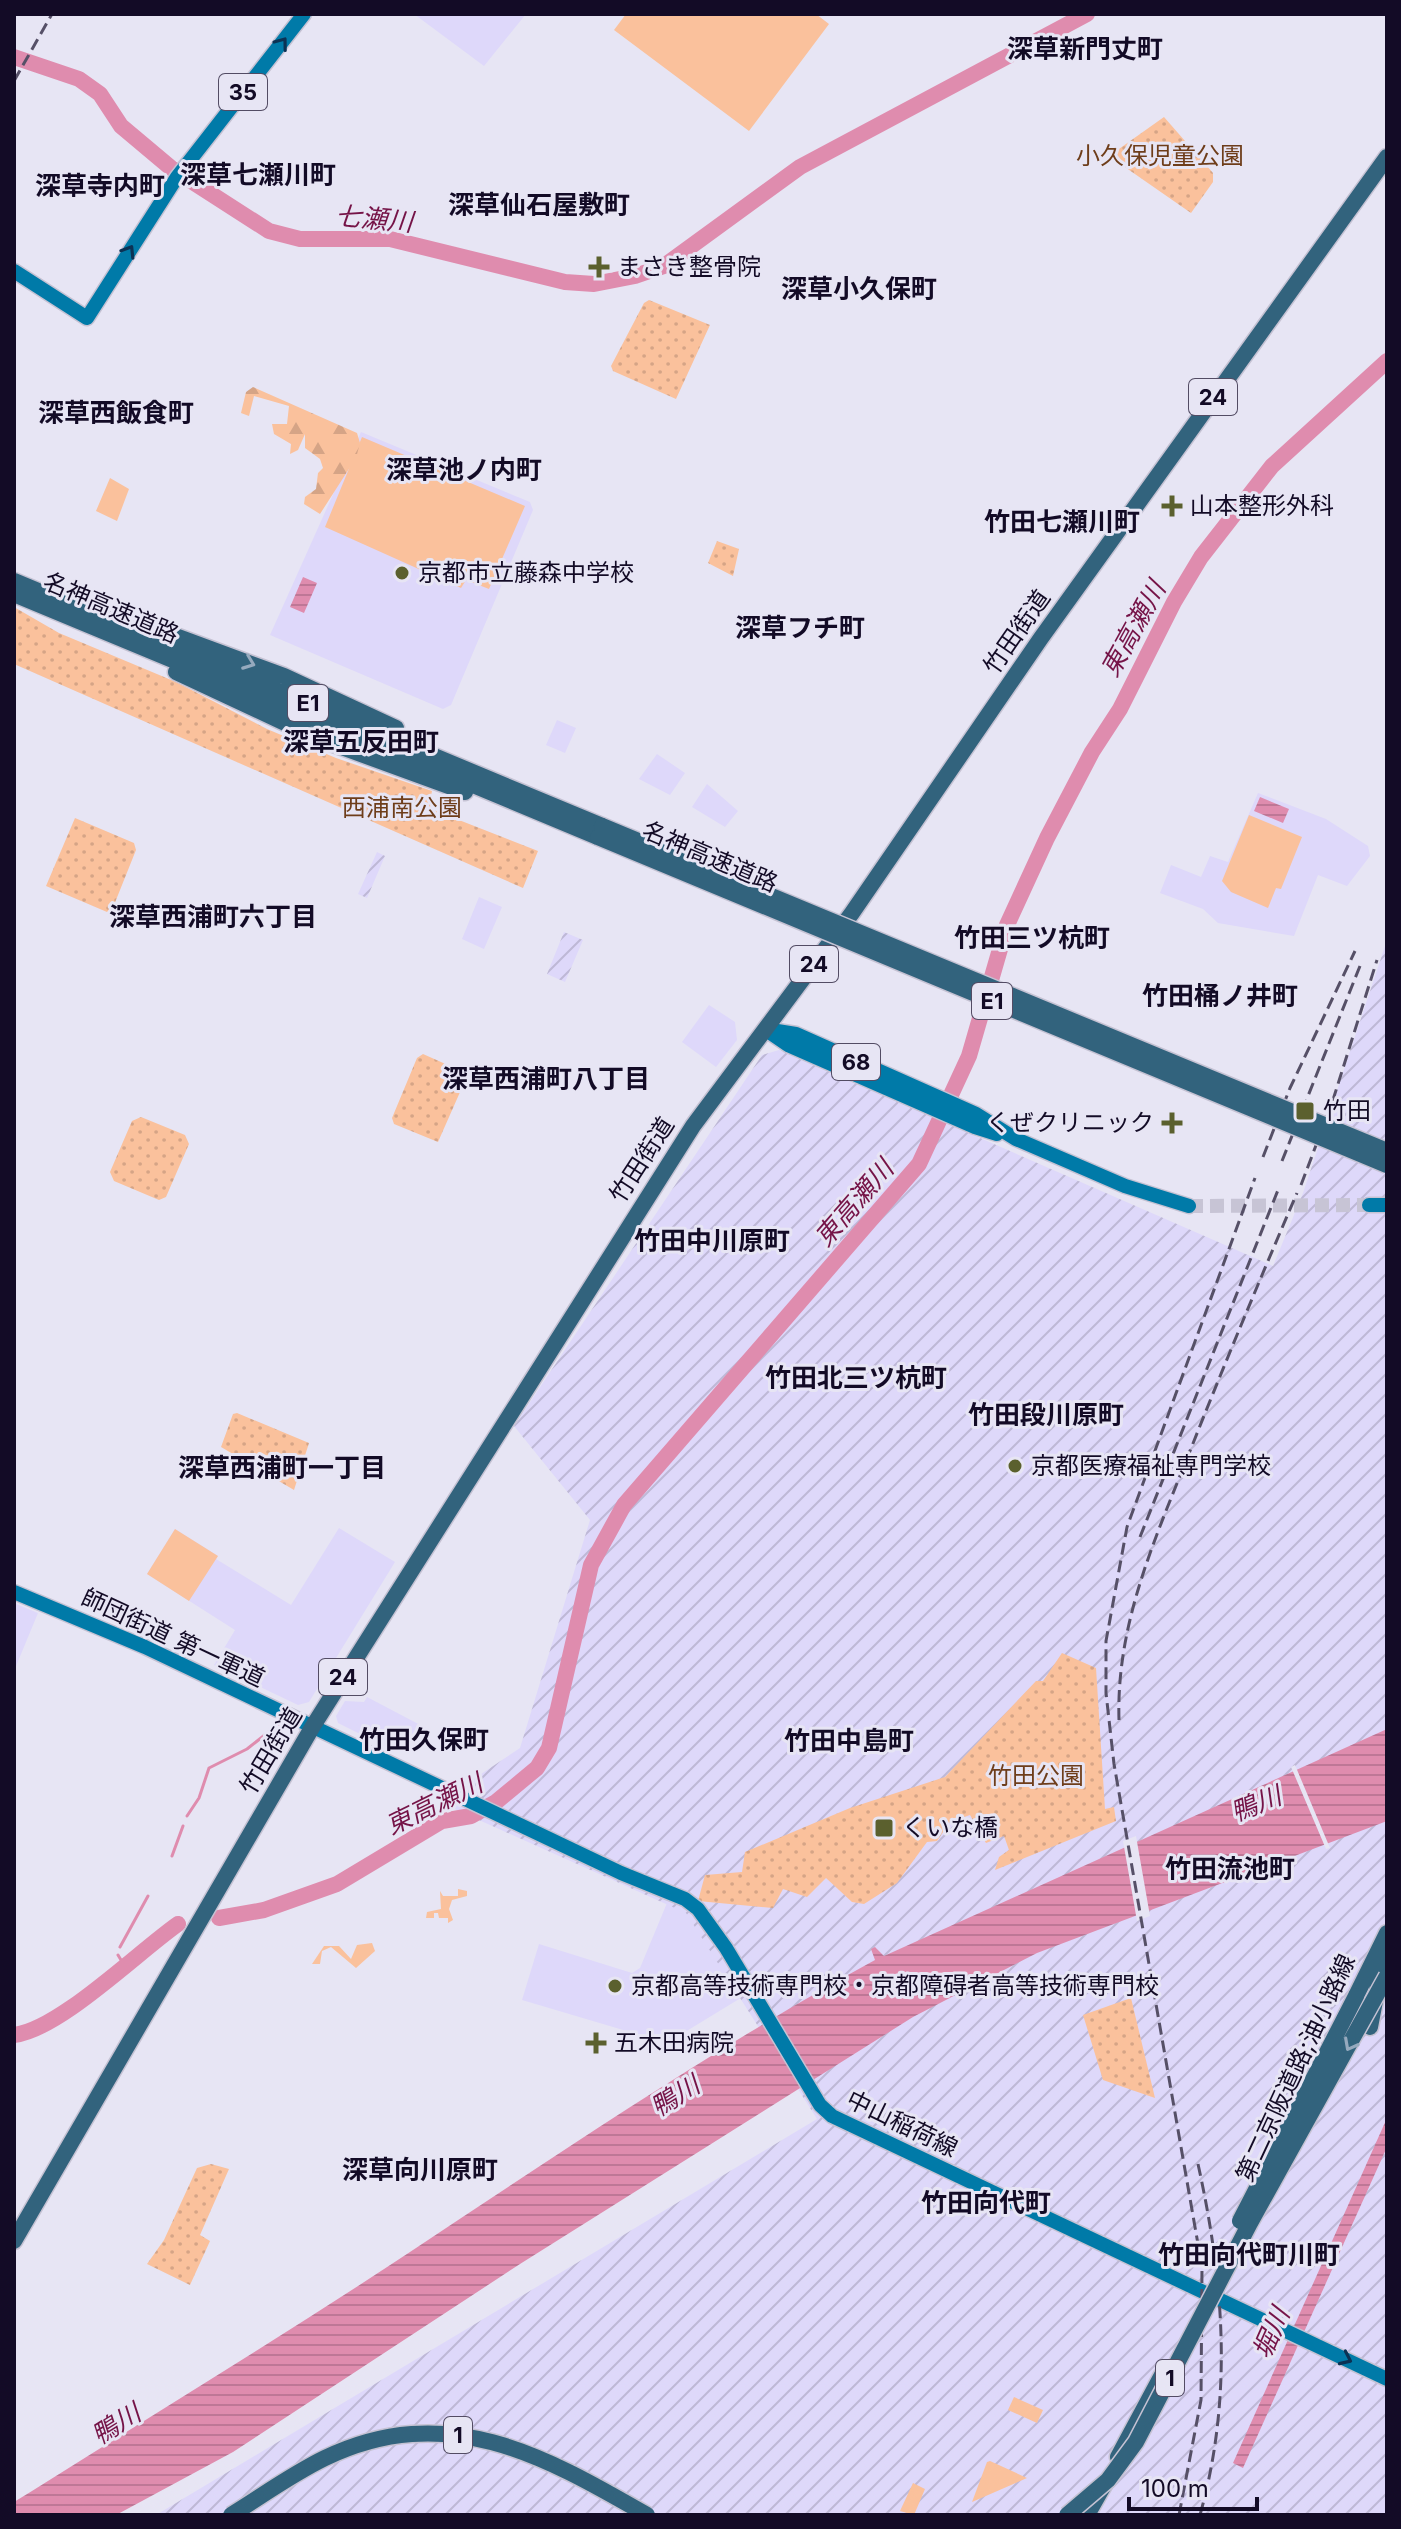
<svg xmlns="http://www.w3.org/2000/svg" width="1401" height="2529" font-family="Inter,'Noto Sans JP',sans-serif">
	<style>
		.built { fill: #ded8fa }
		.industrial { fill: url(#industrial-furrows) }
		.green { fill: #fac19c }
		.forest { fill: url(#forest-firs) }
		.park { fill: url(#park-dots) }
		.water { fill: url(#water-rules) }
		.pier { fill: #e7e5f4 }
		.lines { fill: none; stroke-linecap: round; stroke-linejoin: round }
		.stream { stroke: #df8cae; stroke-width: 3 }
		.river { stroke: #df8cae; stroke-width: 16 }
		.major-tunnel { stroke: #c7c4d5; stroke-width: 14; stroke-dasharray: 14 7; stroke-linecap: butt }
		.major-casing { stroke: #c5c2d3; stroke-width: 17 }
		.highway-casing { stroke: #c5c2d3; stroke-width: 19 }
		.major { stroke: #007aa8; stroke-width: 14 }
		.highway { stroke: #32637d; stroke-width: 16 }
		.rail { stroke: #565067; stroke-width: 3; stroke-dasharray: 12 6; stroke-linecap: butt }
		.highway-bridge-casing { stroke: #c5c2d3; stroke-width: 19; stroke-linecap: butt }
		.highway-bridge { stroke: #32637d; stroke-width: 16 }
		.oneway { stroke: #0c3254 }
		.oneway2 { stroke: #96aabe }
		.poi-dot { fill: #5b602e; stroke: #e7e5f4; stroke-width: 3 }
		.labels { text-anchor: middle; stroke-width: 6; stroke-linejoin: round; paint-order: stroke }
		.shield { fill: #e7e5f4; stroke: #534c64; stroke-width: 2 }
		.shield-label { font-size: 22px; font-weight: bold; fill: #130b26 }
		.park-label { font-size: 24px; fill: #6e3d1a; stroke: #e7e5f4 }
		.poi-label { font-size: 24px; fill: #130b26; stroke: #e7e5f4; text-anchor: start }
		.street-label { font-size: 24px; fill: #130b26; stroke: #e7e5f4 }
		.neighbourhood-label { font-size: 26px; font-weight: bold; fill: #130b26; stroke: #e7e5f4 }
		.water-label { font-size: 26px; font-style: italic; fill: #751347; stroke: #e7e5f4 }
	</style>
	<defs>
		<pattern id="industrial-furrows" width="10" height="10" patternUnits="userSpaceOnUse" patternTransform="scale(2)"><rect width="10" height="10" fill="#ded8fa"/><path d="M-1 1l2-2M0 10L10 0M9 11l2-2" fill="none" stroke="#beb8d6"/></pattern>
		<pattern id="forest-firs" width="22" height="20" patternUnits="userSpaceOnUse" patternTransform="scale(2)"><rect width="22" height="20" fill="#fac19c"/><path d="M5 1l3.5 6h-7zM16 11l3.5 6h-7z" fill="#d5a486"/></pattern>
		<pattern id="park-dots" width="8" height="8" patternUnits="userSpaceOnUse" patternTransform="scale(2)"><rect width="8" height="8" fill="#fac19c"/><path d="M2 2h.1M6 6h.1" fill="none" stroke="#d5a486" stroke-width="1.8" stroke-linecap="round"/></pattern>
		<pattern id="water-rules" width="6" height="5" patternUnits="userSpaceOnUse" patternTransform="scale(2)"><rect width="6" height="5" fill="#df8cae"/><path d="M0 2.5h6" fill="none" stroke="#be7796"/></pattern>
	</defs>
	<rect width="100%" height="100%" fill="#e7e5f4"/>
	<path class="built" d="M414,14H526L484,66Z
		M361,432L530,502L533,510L451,705L443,709L270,635Z
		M557,720L576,728L565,753L546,745Z
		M657,754L685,773L670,795L639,779Z
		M707,784L738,811L725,827L692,807Z
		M1258,793L1326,819L1368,846L1370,856L1347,886L1318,875L1294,936L1218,923L1203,909L1160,893L1171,865L1201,877L1210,856L1228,862Z
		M479,897L502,907L484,949L462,939Z
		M709,1005L735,1022L737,1040L716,1067L682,1042Z
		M339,1528L395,1562L309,1702L298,1705L214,1665L235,1630L147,1574L175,1529L218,1556L216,1559L291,1605Z
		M14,1603L38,1613L14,1671Z
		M367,1697L405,1717L426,1728L396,1752L338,1723L336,1716L345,1701L364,1702Z
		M667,1903L687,1912L744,1996L667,2043L522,2000L539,1944L632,1973L640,1968Z"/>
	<path class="industrial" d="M377,852L385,856L367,898L358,894Z
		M564,932L583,940L565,982L547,974Z
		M1387,940V2515H156L817,2119L686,1913L439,1802L520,1748L590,1520L514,1426L762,1055L779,1050L1273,1266L1303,1193Z"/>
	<path class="green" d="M626,14H816L829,24L749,131L614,30Z
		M362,437L525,506L489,589L466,580L461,588L325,527Z
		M110,478L129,489L117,521L96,511Z
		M1249,815L1302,837L1281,889L1276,888L1268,908L1231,892L1222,881Z
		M175,1529L218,1556L189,1601L147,1574Z
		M458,1889L467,1891V1896L452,1900L449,1909L453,1920L448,1923V1918H439L438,1913H434V1918H426L427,1912L441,1909L440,1891L443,1896H458Z
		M372,1943L375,1951L356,1968L331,1947L322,1951L320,1964H312L324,1946H339L351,1959L357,1945Z
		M1014,2397L1043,2410L1037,2423L1008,2410Z
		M990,2461L1027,2478L972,2502L987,2462Z
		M913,2483L925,2489L914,2515L900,2511Z"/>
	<path class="forest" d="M253,387L357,433L360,443L356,458L320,514L304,504L305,497L316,489L318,473L323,468L320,459L305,448V434L298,450L290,454L291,444L274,434L272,424H287L289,406L254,396L249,416L241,413L246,392Z"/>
	<path class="park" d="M1164,117L1213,173V182L1191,213L1109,156Z
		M649,300L710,325L676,399L613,371L611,366L644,303Z
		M717,541L739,549L733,576L708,563Z
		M14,607L59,633L176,682L267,729L336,758L432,791L430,800L436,811L538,851L523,888L14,664Z
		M75,818L134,843L136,850L112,910L107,912L46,886Z
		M423,1054L468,1074L438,1142L394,1124L392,1118L417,1058Z
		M141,1117L185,1135L189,1144L166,1197L159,1200L114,1181L110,1172L132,1121Z
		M237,1413L309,1443L294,1490L221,1447L233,1414Z
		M1062,1653L1096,1668L1105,1809L1114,1807L1116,1821L995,1870L999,1857L1009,1850L1004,1836L986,1843L970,1815L950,1822L937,1841L927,1842L897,1883L864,1904L852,1902L826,1878L807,1897L783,1889L773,1908L698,1901L705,1875L742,1872L745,1852L850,1808L945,1777L1036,1681H1043Z
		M1131,1998L1155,2098L1103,2080L1083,2015Z
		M211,2164L229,2169L200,2235L210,2241L190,2285L147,2264L164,2240L197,2168Z"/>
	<path class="water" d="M303,577L317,583L304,613L290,607Z
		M1260,797L1289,809L1283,823L1254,811Z
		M1387,1729V1821L1037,1953L913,2017L520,2264L233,2452L116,2515H14V2502L32,2491C158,2412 286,2334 410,2252C563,2151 714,2048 875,1960L871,1949L875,1947L884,1956Z
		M1387,2118V2147L1243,2468L1233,2463Z"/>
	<path class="pier" d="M1295,1765L1330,1848L1326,1849L1291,1767Z
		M1136,1836L1150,1916L1137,1921L1123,1841Z"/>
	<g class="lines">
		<path class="stream" d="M187,1816L199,1798L209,1768L247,1749L280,1723
			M172,1856L183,1826
			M120,1947L148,1896
			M118,1955L124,1965"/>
		<path class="river" d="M14,57L79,79L100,94L121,126L171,168L269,231L300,239H390L565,282L594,284L635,276L664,266L800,167L1087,14
			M219,1918L264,1910L337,1884L442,1821L471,1816L496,1802L537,1768L549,1748L591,1565L624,1505L919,1164L969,1056L1007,925L1047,838L1092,752L1120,709L1174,602L1201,557L1272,466L1387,361
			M14,2035C59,2030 138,1952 178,1924"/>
		<path class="major-tunnel" d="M1189,1206L1369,1205"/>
		<defs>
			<path id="major" d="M14,271L87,318L177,177L304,14
				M765,1029L796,1034L976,1114L1016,1139L1125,1186L1189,1206
				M769,1032L788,1045L975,1127L997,1134
				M1369,1205H1387
				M14,1592L145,1647L621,1873L685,1899L698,1909L726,1948L820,2105L832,2116L1387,2379"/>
			<path id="highway" d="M14,581L602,826
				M14,594L598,837
				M170,634L284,676L396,728
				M176,672L317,738L465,792
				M1350,2008L1387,1933
				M1370,2027L1379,1980L1387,1959
				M14,2241L313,1726L693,1126L852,913L1041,638L1387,157
				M1118,2457L1162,2375
				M1087,2515L1104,2485"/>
		</defs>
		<use href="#major" class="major-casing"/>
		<use href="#highway" class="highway-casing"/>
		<use href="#major" class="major"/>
		<use href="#highway" class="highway"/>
		<path class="rail" d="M14,81L52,14
			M1263,1157L1290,1088L1355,951
			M1282,1161L1362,961
			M1301,1185L1332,1103L1377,960
			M1140,1537L1278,1190
			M1119,1720C1116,1624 1155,1539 1190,1451C1224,1365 1260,1279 1297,1193
			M1198,2164C1224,2282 1233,2397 1200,2515
			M1179,2515L1201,2400L1202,2267L1114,1764L1106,1693V1641L1127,1527L1255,1178"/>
		<defs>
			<path id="highway-bridge" d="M602,826L1387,1151
				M598,837L1387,1165
				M1240,2221L1356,1996
				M231,2515C262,2496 292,2474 325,2458C446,2400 543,2455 647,2515
				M1067,2515L1108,2480L1136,2442L1250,2223L1387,1976"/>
		</defs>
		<use href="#highway-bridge" class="highway-bridge-casing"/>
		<use href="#highway-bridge" class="highway-bridge"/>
	</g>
	<defs><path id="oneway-chevron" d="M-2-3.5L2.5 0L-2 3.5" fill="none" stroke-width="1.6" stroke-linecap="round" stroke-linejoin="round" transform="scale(2)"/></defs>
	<g class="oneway">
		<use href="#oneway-chevron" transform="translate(282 43) rotate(-53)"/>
		<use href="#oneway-chevron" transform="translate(129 251) rotate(-58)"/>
		<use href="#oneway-chevron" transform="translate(1346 2359) rotate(25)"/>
	</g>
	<g class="oneway2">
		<use href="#oneway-chevron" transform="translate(249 663) rotate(21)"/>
		<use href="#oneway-chevron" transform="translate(1350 2045) rotate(118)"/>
	</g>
	<g class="poi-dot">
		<path d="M595 255h8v8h8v8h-8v8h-8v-8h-8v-8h8z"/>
		<path d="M1168 494h8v8h8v8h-8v8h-8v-8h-8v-8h8z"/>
		<circle cx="402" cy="573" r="8"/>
		<rect x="1295" y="1101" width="20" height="20" rx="4"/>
		<path d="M1168 1111h8v8h8v8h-8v8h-8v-8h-8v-8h8z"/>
		<circle cx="1015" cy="1466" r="8"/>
		<rect x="874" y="1818" width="20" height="20" rx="4"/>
		<circle cx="615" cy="1986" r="8"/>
		<path d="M592 2031h8v8h8v8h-8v8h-8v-8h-8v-8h8z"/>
	</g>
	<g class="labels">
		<g class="shield">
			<rect x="219" y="74" width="48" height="36" rx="6"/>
			<rect x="1189" y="379" width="48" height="36" rx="6"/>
			<rect x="288" y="685" width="40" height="36" rx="6"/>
			<rect x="790" y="946" width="48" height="36" rx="6"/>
			<rect x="972" y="983" width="40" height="36" rx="6"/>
			<rect x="832" y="1044" width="48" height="36" rx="6"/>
			<rect x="319" y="1659" width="48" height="36" rx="6"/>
			<rect x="1156" y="2360" width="28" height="36" rx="6"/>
			<rect x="444" y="2417" width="28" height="36" rx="6"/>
		</g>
		<g class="shield-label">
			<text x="243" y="100">35</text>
			<text x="1213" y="405">24</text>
			<text x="308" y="711">E1</text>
			<text x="814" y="972">24</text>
			<text x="992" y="1009">E1</text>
			<text x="856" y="1070">68</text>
			<text x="343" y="1685">24</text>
			<text x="1170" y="2386">1</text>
			<text x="458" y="2443">1</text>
		</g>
		<g class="park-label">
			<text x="1160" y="164">小久保児童公園</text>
			<text x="402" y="816">西浦南公園</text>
			<text x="1036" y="1784">竹田公園</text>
		</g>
		<g class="poi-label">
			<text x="617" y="275">まさき整骨院</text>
			<text x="1190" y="514">山本整形外科</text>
			<text x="418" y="581">京都市立藤森中学校</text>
			<text x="1323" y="1119">竹田</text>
			<text x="1154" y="1131" text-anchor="end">くぜクリニック</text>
			<text x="1031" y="1474">京都医療福祉専門学校</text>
			<text x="902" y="1836">くいな橋</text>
			<text x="631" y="1994">京都高等技術専門校・京都障碍者高等技術専門校</text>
			<text x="614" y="2051">五木田病院</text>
		</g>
		<g class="street-label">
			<text transform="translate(111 608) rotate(23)" y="8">名神高速道路</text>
			<text transform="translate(1017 632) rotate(-55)" y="8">竹田街道</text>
			<text transform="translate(710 857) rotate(23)" y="8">名神高速道路</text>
			<text transform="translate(642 1160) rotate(-57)" y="8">竹田街道</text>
			<text transform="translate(173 1638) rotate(25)" y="8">師団街道 第一軍道</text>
			<text transform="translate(271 1751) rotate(-59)" y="8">竹田街道</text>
			<text transform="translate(1296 2068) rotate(-65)" y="8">第二京阪道路;油小路線</text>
			<text transform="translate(902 2124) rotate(26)" y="8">中山稲荷線</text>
		</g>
		<g class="neighbourhood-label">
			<text x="1085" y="58">深草新門丈町</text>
			<text x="258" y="184">深草七瀬川町</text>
			<text x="100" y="195">深草寺内町</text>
			<text x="539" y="214">深草仙石屋敷町</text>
			<text x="859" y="298">深草小久保町</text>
			<text x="116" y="422">深草西飯食町</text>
			<text x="464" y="479">深草池ノ内町</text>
			<text x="1062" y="531">竹田七瀬川町</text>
			<text x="800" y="637">深草フチ町</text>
			<text x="361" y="751">深草五反田町</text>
			<text x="213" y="926">深草西浦町六丁目</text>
			<text x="1032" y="947">竹田三ツ杭町</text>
			<text x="1220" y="1005">竹田桶ノ井町</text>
			<text x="546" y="1088">深草西浦町八丁目</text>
			<text x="712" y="1250">竹田中川原町</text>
			<text x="856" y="1387">竹田北三ツ杭町</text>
			<text x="1046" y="1424">竹田段川原町</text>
			<text x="282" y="1477">深草西浦町一丁目</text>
			<text x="424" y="1749">竹田久保町</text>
			<text x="849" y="1750">竹田中島町</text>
			<text x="1230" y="1878">竹田流池町</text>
			<text x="420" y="2179">深草向川原町</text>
			<text x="986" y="2212">竹田向代町</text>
			<text x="1249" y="2264">竹田向代町川町</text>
		</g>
		<g class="water-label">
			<text transform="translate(374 219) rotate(5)" y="9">七瀬川</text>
			<text transform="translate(1133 629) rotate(-61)" y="9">東高瀬川</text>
			<text transform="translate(854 1203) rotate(-49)" y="9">東高瀬川</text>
			<text transform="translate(434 1804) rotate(-26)" y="9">東高瀬川</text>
			<text transform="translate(1256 1804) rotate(-22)" y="9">鴨川</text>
			<text transform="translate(675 2096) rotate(-32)" y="9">鴨川</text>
			<text transform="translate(1271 2333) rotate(-66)" y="9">堀川</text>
			<text transform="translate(116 2424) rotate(-32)" y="9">鴨川</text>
		</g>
	</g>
	<rect width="1401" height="2529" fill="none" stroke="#130b26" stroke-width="32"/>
	<path d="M1129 2497v12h128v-12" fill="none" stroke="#130b26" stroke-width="4"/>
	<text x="1141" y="2497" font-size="24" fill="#130b26" stroke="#e7e5f4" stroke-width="6" paint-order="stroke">100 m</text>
</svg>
